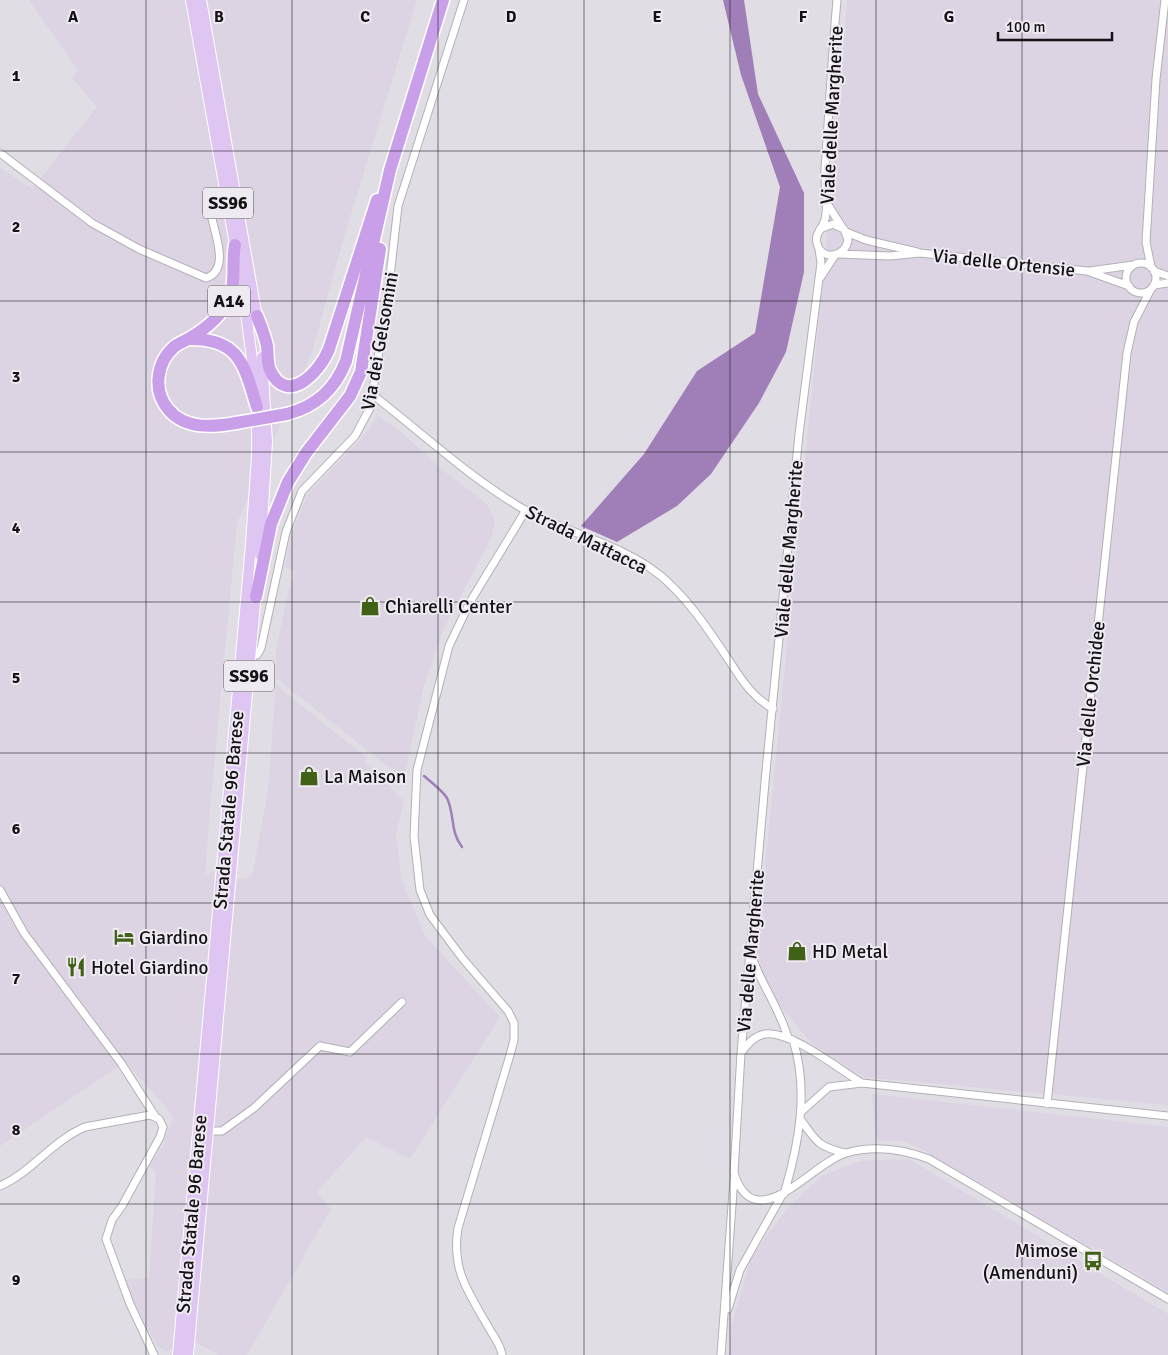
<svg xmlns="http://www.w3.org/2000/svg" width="1168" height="1355" font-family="Signika,sans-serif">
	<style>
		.built { fill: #dcd3e3 }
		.water { fill: #a07fb9 }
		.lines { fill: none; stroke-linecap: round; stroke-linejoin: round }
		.stream { stroke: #a07fb9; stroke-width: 2.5 }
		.street-casing { stroke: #b4b0b8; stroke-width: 9 }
		.primary-casing { stroke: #fff; stroke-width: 12 }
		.highway-casing { stroke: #fff; stroke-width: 15 }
		.street { stroke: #fff; stroke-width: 7 }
		.primary { stroke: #dfc5f2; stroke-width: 10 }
		.highway { stroke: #ca9fe9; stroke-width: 12 }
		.highway-bridge-casing { stroke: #fff; stroke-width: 15; stroke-linecap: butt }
		.highway-bridge { stroke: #ca9fe9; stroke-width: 12 }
		.grid { fill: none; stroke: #141215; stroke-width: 1; stroke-opacity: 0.55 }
		.labels { text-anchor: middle; stroke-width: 4; stroke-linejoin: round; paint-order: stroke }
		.shield { fill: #efeaf2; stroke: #565357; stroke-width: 1 }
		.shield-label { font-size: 18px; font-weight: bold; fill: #141215 }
		.street-label { font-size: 19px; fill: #141215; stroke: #efeaf2 }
		.poi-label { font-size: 19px; fill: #141215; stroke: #efeaf2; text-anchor: start }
		.grid-label { font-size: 16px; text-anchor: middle; font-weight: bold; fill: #141215; stroke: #efeaf2; stroke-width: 4; stroke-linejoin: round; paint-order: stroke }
	</style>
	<rect width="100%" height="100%" fill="#e1dde5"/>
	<path class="built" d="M29,0H417L341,247L312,353L237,523L210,809L205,876L214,871V881L247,878L253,872L268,791L276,685L367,758L364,761L404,801L396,834L401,878L425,936L500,1017L410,1159L366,1137L317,1192L331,1209L247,1355H219L195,1342L166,1351L157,1346L132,1298L126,1280L149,1278L156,1173L150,1166L163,1145L173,1118L166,1107L125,1062L0,1146V168L32,189L97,107L72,78L78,70Z
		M847,0H1168V1105L864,1077L811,1043L778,1003L756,961L831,197Z
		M378,416L401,432L445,472L482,500L488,506L495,520L491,538L444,628L424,685L404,779L276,678V651L287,597L295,571L285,567L291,537L307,495L361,439Z
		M872,1094L1168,1127V1292L923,1150L902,1141H877Z
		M909,1159L1168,1314V1355H729L731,1327L752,1256L786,1210L821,1176L862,1161Z"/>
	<path class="water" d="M723,0H744L758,94L804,193V272L786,352L759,403L711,474L677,506L617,542L581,526L644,454L697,371L755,333L780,187L741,75Z"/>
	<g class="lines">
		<path class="stream" d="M424,776C431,782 442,790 447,798C455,815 450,832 462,847"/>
		<defs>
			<path id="street" d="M0,153L92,223L139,249L206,278C231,270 214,232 211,214C213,203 217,201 227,198
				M826,202L842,227
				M820,229L833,224L844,229L848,240C846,257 821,262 817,243C814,234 823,228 825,219C829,203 824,185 825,169C829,112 832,56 837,0
				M846,232L866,240L917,252
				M840,254L890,256L920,253L1087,271L1129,286
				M1126 278a15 15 0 1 1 30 0a15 15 0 1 1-30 0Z
				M1151,267L1146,242L1156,79L1165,0
				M1090,271L1133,265
				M1154,271L1168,276
				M820,278L835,255
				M1154,285L1168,283
				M373,395C422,433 471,479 525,510C569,534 622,544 661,576C686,597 706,626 724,653C739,675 749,695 773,709
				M251,654L257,655L261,648L286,532L302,491L355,436L370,408L388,294L398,206L464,0
				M0,890L24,933L121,1063L155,1116
				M751,955C761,984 780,1009 788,1038
				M741,1053L766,771L799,434L821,263L819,249
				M862,1083C840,1070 786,1026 761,1035C752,1038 746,1046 741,1053L734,1173C755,1240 812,1163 846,1153C874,1145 902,1149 929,1159L1168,1299
				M1047,1104L1127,353L1134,322L1151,289
				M801,1112L829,1087L862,1083L1168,1116
				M800,1119C817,1141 816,1146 845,1153
				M208,1131H222L254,1108L320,1046L350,1052L402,1002
				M0,1186C32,1172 52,1141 85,1127L150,1115L159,1119L163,1127L160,1137L122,1206L112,1220L106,1239L130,1304L154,1355
				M784,1194C799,1144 809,1090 793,1040
				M728,1309L740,1270L782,1195
				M502,1355C501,1346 495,1338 490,1330C470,1294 451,1272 458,1228L510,1055L514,1040V1023L508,1011L463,959L430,915L420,890L414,836L417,770L449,646L470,602L526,510
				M721,1355L734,1178"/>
			<path id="primary" d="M191,0L243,289L256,391
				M201,0L258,323
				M260,555L267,442L262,357
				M178,1355L251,545L257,456V413
				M188,1355L256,592"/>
			<path id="highway" d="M235,245C231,264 237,283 228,301C220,318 205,329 190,338C185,341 179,343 174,347C156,363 153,391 168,409C185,430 213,427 236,423
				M257,316C261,326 265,336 267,346C268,354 267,363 270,370C287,407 320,372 329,349L377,200
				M188,339C240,338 244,365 257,407
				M287,414C317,406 335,389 346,361L390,170L443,0
				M256,597L271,524L288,482L306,453L350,396L361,372L380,249"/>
		</defs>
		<use href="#street" class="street-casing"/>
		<use href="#primary" class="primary-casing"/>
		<use href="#highway" class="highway-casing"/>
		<use href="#street" class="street"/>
		<use href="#primary" class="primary"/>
		<use href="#highway" class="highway"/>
		<defs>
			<path id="highway-bridge" d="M236,423L287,414"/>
		</defs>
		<use href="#highway-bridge" class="highway-bridge-casing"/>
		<use href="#highway-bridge" class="highway-bridge"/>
	</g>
	<path class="grid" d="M146,0V1355M292,0V1355M438,0V1355M584,0V1355M730,0V1355M876,0V1355M1022,0V1355M0,151H1168M0,301H1168M0,452H1168M0,602H1168M0,753H1168M0,903H1168M0,1054H1168M0,1204H1168"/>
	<defs>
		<symbol id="shop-bare" viewBox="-9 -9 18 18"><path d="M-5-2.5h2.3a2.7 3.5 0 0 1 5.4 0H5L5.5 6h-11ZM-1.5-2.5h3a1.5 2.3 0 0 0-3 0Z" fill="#406116" stroke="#efeaf2" stroke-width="2.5" paint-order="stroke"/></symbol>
		<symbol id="hotel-bare" viewBox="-9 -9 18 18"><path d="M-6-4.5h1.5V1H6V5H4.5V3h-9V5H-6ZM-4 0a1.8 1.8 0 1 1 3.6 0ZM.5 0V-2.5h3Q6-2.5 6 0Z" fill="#406116" stroke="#efeaf2" stroke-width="2.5" paint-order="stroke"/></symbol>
		<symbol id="restaurant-bare" viewBox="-9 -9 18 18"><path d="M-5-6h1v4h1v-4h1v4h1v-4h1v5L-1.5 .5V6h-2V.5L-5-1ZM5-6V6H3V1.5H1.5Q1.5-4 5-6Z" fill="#406116" stroke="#efeaf2" stroke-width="2.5" paint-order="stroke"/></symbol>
		<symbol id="bus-bare" viewBox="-9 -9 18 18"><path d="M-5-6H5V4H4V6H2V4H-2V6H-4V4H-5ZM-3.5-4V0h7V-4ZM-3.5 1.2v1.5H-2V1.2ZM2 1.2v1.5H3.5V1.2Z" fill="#406116" stroke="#efeaf2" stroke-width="2.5" paint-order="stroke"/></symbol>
	</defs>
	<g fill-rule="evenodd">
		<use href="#shop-bare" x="356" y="592" width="28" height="28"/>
		<use href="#shop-bare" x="295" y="762" width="28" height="28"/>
		<use href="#hotel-bare" x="110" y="923" width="28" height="28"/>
		<use href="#shop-bare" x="783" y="937" width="28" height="28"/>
		<use href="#restaurant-bare" x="62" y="953" width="28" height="28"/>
		<use href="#bus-bare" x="1079" y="1247" width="28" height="28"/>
	</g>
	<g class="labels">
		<g class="shield">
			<rect x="203" y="187.5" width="50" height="31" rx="4"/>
			<rect x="208" y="285.5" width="42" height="31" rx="4"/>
			<rect x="224" y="660.5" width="50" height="31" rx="4"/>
		</g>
		<g class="shield-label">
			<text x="228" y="209">SS96</text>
			<text x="229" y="307">A14</text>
			<text x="249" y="682">SS96</text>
		</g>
		<g class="street-label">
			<text transform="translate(831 115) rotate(-87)" y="7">Viale delle Margherite</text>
			<text transform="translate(1004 262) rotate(6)" y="7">Via delle Ortensie</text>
			<text transform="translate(379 341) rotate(-80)" y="7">Via dei Gelsomini</text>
			<text transform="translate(587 539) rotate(26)" y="7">Strada Mattacca</text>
			<text transform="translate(788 549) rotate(-85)" y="7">Viale delle Margherite</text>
			<text transform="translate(1090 694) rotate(-84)" y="7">Via delle Orchidee</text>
			<text transform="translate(228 810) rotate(-85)" y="7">Strada Statale 96 Barese</text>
			<text transform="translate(750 951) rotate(-85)" y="7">Via delle Margherite</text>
			<text transform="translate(191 1214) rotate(-85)" y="7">Strada Statale 96 Barese</text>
		</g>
		<g class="poi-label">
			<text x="385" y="613">Chiarelli Center</text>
			<text x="324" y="783">La Maison</text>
			<text x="139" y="944">Giardino</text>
			<text x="812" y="958">HD Metal</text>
			<text x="91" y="974">Hotel Giardino</text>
			<text x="1078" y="1257" text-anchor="end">Mimose<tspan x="1078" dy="22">(Amenduni)</tspan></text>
		</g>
	</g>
	<g class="grid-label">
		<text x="73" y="22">A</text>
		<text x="219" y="22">B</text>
		<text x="365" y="22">C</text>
		<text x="511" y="22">D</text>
		<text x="657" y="22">E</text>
		<text x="803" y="22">F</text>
		<text x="949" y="22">G</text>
		<text x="16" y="81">1</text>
		<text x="16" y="232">2</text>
		<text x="16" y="382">3</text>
		<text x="16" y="533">4</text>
		<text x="16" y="683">5</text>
		<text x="16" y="834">6</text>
		<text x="16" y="984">7</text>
		<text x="16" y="1135">8</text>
		<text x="16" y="1285">9</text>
	</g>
	<path d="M998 32v8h114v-8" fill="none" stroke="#141215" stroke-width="2.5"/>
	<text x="1006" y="32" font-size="15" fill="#141215" stroke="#efeaf2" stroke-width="4" paint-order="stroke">100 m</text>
</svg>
